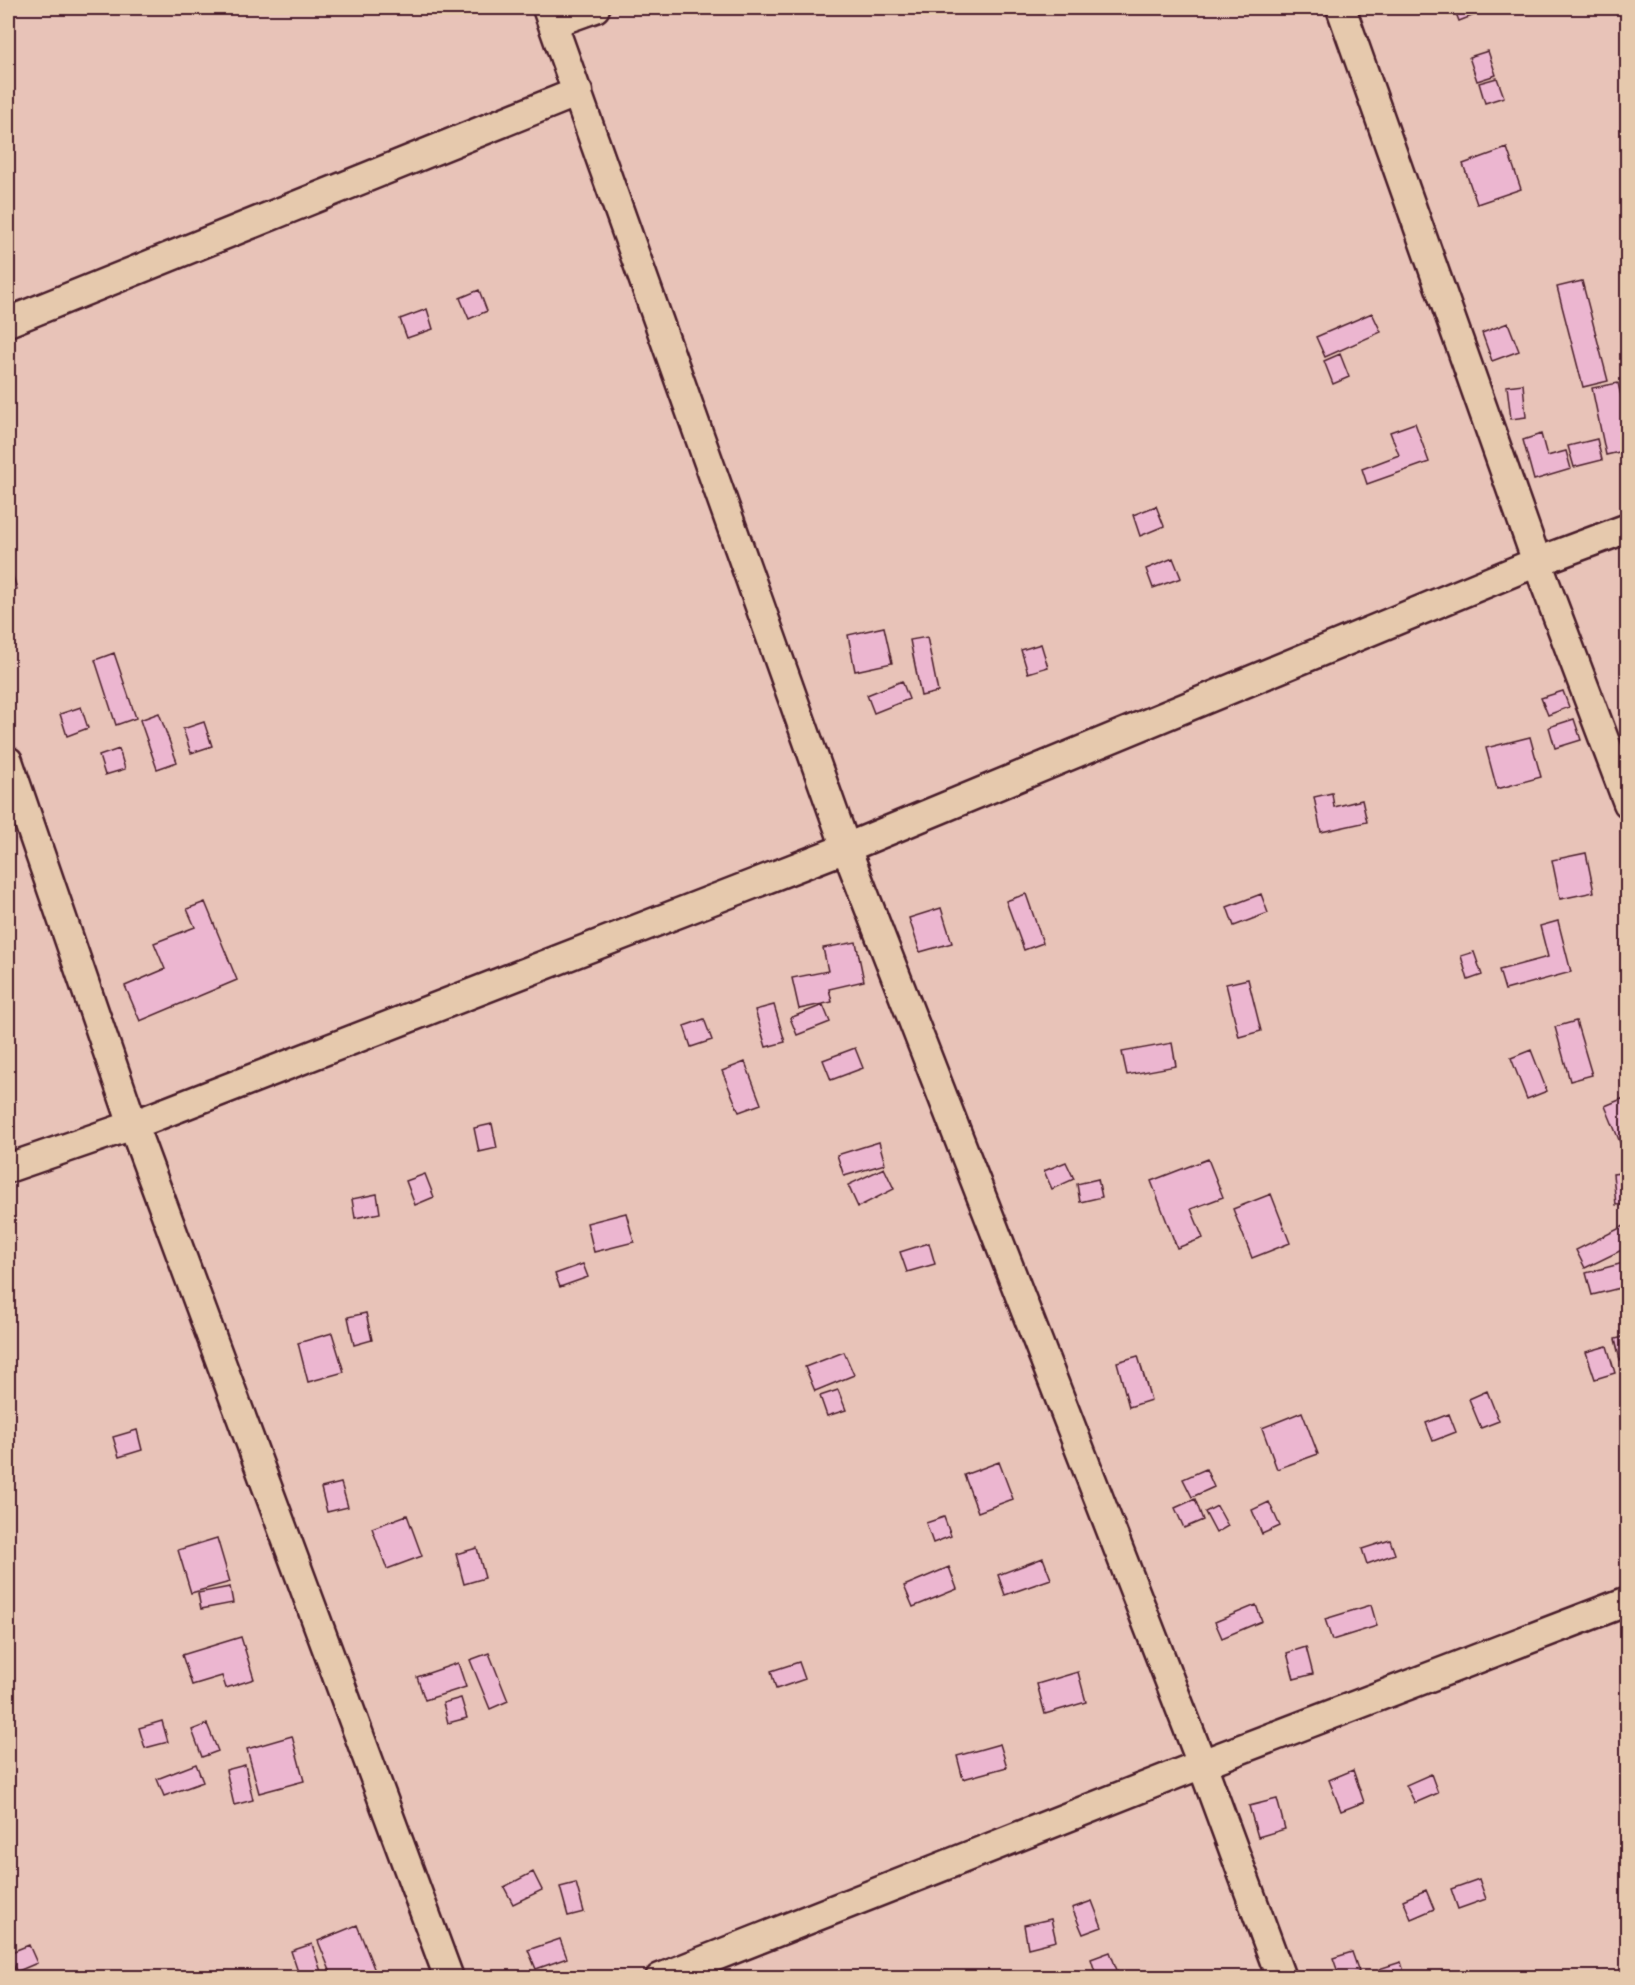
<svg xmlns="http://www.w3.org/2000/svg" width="1635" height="1985" font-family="Itim,sans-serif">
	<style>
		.building { fill: #ecb6d0; stroke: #4a1f2b; stroke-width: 1.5 }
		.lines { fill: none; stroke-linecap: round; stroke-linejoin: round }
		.street-casing { stroke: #4a1f2b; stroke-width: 33 }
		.street { stroke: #e6c9ad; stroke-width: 28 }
	</style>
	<rect width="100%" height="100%" fill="#e8c3b8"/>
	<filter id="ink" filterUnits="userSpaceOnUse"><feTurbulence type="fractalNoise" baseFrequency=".0167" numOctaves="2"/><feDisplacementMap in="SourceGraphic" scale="12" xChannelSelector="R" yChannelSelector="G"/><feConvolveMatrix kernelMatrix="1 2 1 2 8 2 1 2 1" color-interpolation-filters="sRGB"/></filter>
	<g filter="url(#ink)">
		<path class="building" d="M1454,8H1490V9L1459,21Z
			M1488,51L1496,75L1477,81L1469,57Z
			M1497,78L1504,97L1485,103L1479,83Z
			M1507,148L1521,189L1477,204L1463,164Z
			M1582,281L1608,381L1583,387L1557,287Z
			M479,290L487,311L469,319L460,298Z
			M427,309L433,329L407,338L400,319Z
			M1372,313L1381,332L1325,357L1316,337Z
			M1508,323L1519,351L1492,361L1482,333Z
			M1340,354L1349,377L1333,384L1324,361Z
			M1618,383L1628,425V450L1606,455L1592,388Z
			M1523,384L1526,417L1511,419L1507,386Z
			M1415,423L1429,462L1367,484L1362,469L1399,455L1390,432Z
			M1541,434L1547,456L1566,451L1571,469L1534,480L1523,440Z
			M1597,439L1602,460L1574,467L1568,446Z
			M1156,506L1164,526L1140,536L1133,515Z
			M1173,558L1181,578L1153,588L1146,569Z
			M11,570L17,589L8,592V571Z
			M884,627L892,663L855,671L848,635Z
			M927,637L938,692L921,696L910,640Z
			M1041,644L1048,667L1028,673L1021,650Z
			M114,653L136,718L116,725L95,660Z
			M902,681L909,699L874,713L867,695Z
			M1563,691L1569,707L1548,715L1541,698Z
			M81,707L88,728L67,736L60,714Z
			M159,713L177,762L157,769L140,720Z
			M1574,719L1581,740L1555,748L1549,727Z
			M204,722L212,746L191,753L183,729Z
			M1530,737L1541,777L1497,789L1486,748Z
			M119,749L125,769L105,775L99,756Z
			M1332,793L1334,807L1362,800L1367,822L1321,832L1314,797Z
			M1586,853L1594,892L1560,899L1552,860Z
			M1026,894L1043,943L1024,950L1006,901Z
			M1261,894L1268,913L1234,926L1227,907Z
			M205,902L237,980L140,1021L125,986L165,969L154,943L195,927L187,909Z
			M941,908L952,943L920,952L909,918Z
			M1558,921L1571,972L1505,990L1499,970L1548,957L1540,926Z
			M856,942L864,981L829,989L832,1002L799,1009L792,978L828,971L823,948Z
			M1474,952L1482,975L1468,980L1461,956Z
			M1248,979L1261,1031L1239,1037L1226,984Z
			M774,1005L785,1042L766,1047L755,1010Z
			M823,1005L830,1022L797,1035L790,1018Z
			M704,1019L712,1040L691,1047L684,1026Z
			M1576,1021L1592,1075L1570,1081L1555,1027Z
			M1172,1043L1176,1066L1127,1075L1122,1052Z
			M855,1048L863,1068L831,1080L823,1060Z
			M1531,1050L1547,1091L1527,1099L1511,1058Z
			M745,1062L761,1104L739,1112L722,1071Z
			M1624,1098L1628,1107V1150L1624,1152L1605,1106Z
			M492,1124L497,1148L479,1152L474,1128Z
			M879,1142L885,1164L844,1176L837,1155Z
			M1208,1159L1223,1197L1191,1209L1203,1238L1177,1248L1151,1181Z
			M1066,1162L1074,1179L1052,1189L1044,1171Z
			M884,1168L894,1189L858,1207L848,1185Z
			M1628,1172V1204L1616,1205L1613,1174Z
			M425,1174L434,1197L415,1205L406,1181Z
			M1098,1179L1102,1197L1080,1202L1077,1184Z
			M377,1194L380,1213L355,1218L352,1199Z
			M1271,1194L1290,1243L1252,1258L1233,1209Z
			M626,1213L634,1242L594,1252L587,1223Z
			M1628,1224V1247L1585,1268L1576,1250Z
			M929,1243L935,1264L907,1272L900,1252Z
			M1627,1262L1628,1286L1592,1295L1586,1273Z
			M583,1264L588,1277L560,1287L555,1274Z
			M366,1313L372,1340L354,1345L348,1317Z
			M332,1333L344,1372L308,1382L298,1343Z
			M1628,1336V1359L1620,1360L1615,1339Z
			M1607,1346L1615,1373L1595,1379L1586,1352Z
			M844,1352L854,1375L815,1391L805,1367Z
			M1138,1356L1151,1400L1129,1407L1117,1362Z
			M838,1390L846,1410L827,1416L820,1396Z
			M1487,1391L1499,1421L1481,1428L1469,1399Z
			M1302,1412L1318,1454L1277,1469L1262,1428Z
			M1449,1414L1456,1432L1433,1441L1426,1423Z
			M137,1430L142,1450L119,1457L113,1437Z
			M999,1462L1013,1499L978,1512L964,1475Z
			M1206,1469L1214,1487L1192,1497L1183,1479Z
			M341,1483L348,1507L327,1512L321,1488Z
			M1195,1499L1203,1520L1184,1528L1175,1508Z
			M1269,1502L1280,1526L1262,1534L1252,1510Z
			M1217,1506L1228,1526L1216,1533L1205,1512Z
			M407,1515L422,1556L387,1569L372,1528Z
			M944,1517L951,1536L933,1543L926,1523Z
			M217,1538L230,1582L191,1593L178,1550Z
			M1390,1540L1395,1554L1367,1564L1362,1549Z
			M477,1548L485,1578L464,1584L456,1554Z
			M1043,1558L1051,1579L1005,1595L998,1575Z
			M949,1567L957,1589L913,1607L904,1586Z
			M230,1587L233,1603L201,1609L198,1593Z
			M1256,1605L1262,1621L1222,1638L1215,1622Z
			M1371,1605L1377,1626L1332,1640L1325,1619Z
			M241,1637L254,1679L226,1688L222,1676L192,1685L182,1655Z
			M1306,1647L1313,1674L1294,1679L1287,1653Z
			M489,1653L508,1701L490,1709L470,1660Z
			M799,1662L805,1679L776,1689L771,1671Z
			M458,1663L466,1687L425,1700L417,1677Z
			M1078,1672L1086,1702L1045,1714L1037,1684Z
			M461,1698L467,1718L448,1723L443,1703Z
			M162,1721L168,1742L145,1748L139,1728Z
			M207,1724L218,1751L202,1757L192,1730Z
			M292,1736L304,1781L259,1793L247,1749Z
			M1000,1744L1007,1767L963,1779L957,1756Z
			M196,1764L203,1782L164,1796L157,1779Z
			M245,1765L253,1800L234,1805L226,1770Z
			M1353,1770L1364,1802L1341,1811L1329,1780Z
			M1431,1774L1438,1793L1415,1803L1406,1785Z
			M1277,1799L1285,1829L1258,1837L1249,1806Z
			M533,1872L542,1890L513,1904L504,1887Z
			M1479,1879L1486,1899L1458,1909L1451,1889Z
			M576,1883L584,1912L568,1916L560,1887Z
			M1426,1890L1434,1909L1411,1919L1403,1900Z
			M1092,1901L1102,1927L1083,1934L1072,1908Z
			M1051,1919L1056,1941L1028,1948L1024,1925Z
			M357,1925L375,1971L357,1978H333L318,1941Z
			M560,1939L567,1958L536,1969L528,1950Z
			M312,1944L323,1978H300L291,1951Z
			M29,1945L37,1963L16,1972L9,1953Z
			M1110,1952L1120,1978H1097L1091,1959Z
			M1352,1952L1359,1972L1340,1978L1333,1958Z
			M1401,1962L1406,1978H1381L1379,1969Z"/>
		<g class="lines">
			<defs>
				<path id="street" d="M547,8L846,848L1202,1764L1281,1978
					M1341,8L1537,562L1628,803
					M553,23L595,8
					M8,322L578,92
					M8,761L133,1125L449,1978
					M8,1168L133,1125L846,848L1537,562L1628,528
					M660,1978L1202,1764L1628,1601"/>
			</defs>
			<use href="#street" class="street-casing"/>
			<use href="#street" class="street"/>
		</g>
	</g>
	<rect width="1635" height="1985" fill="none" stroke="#e6c9ad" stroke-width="30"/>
	<rect x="15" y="15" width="1605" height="1955" fill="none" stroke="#4a1f2b" stroke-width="2" filter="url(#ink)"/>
</svg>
